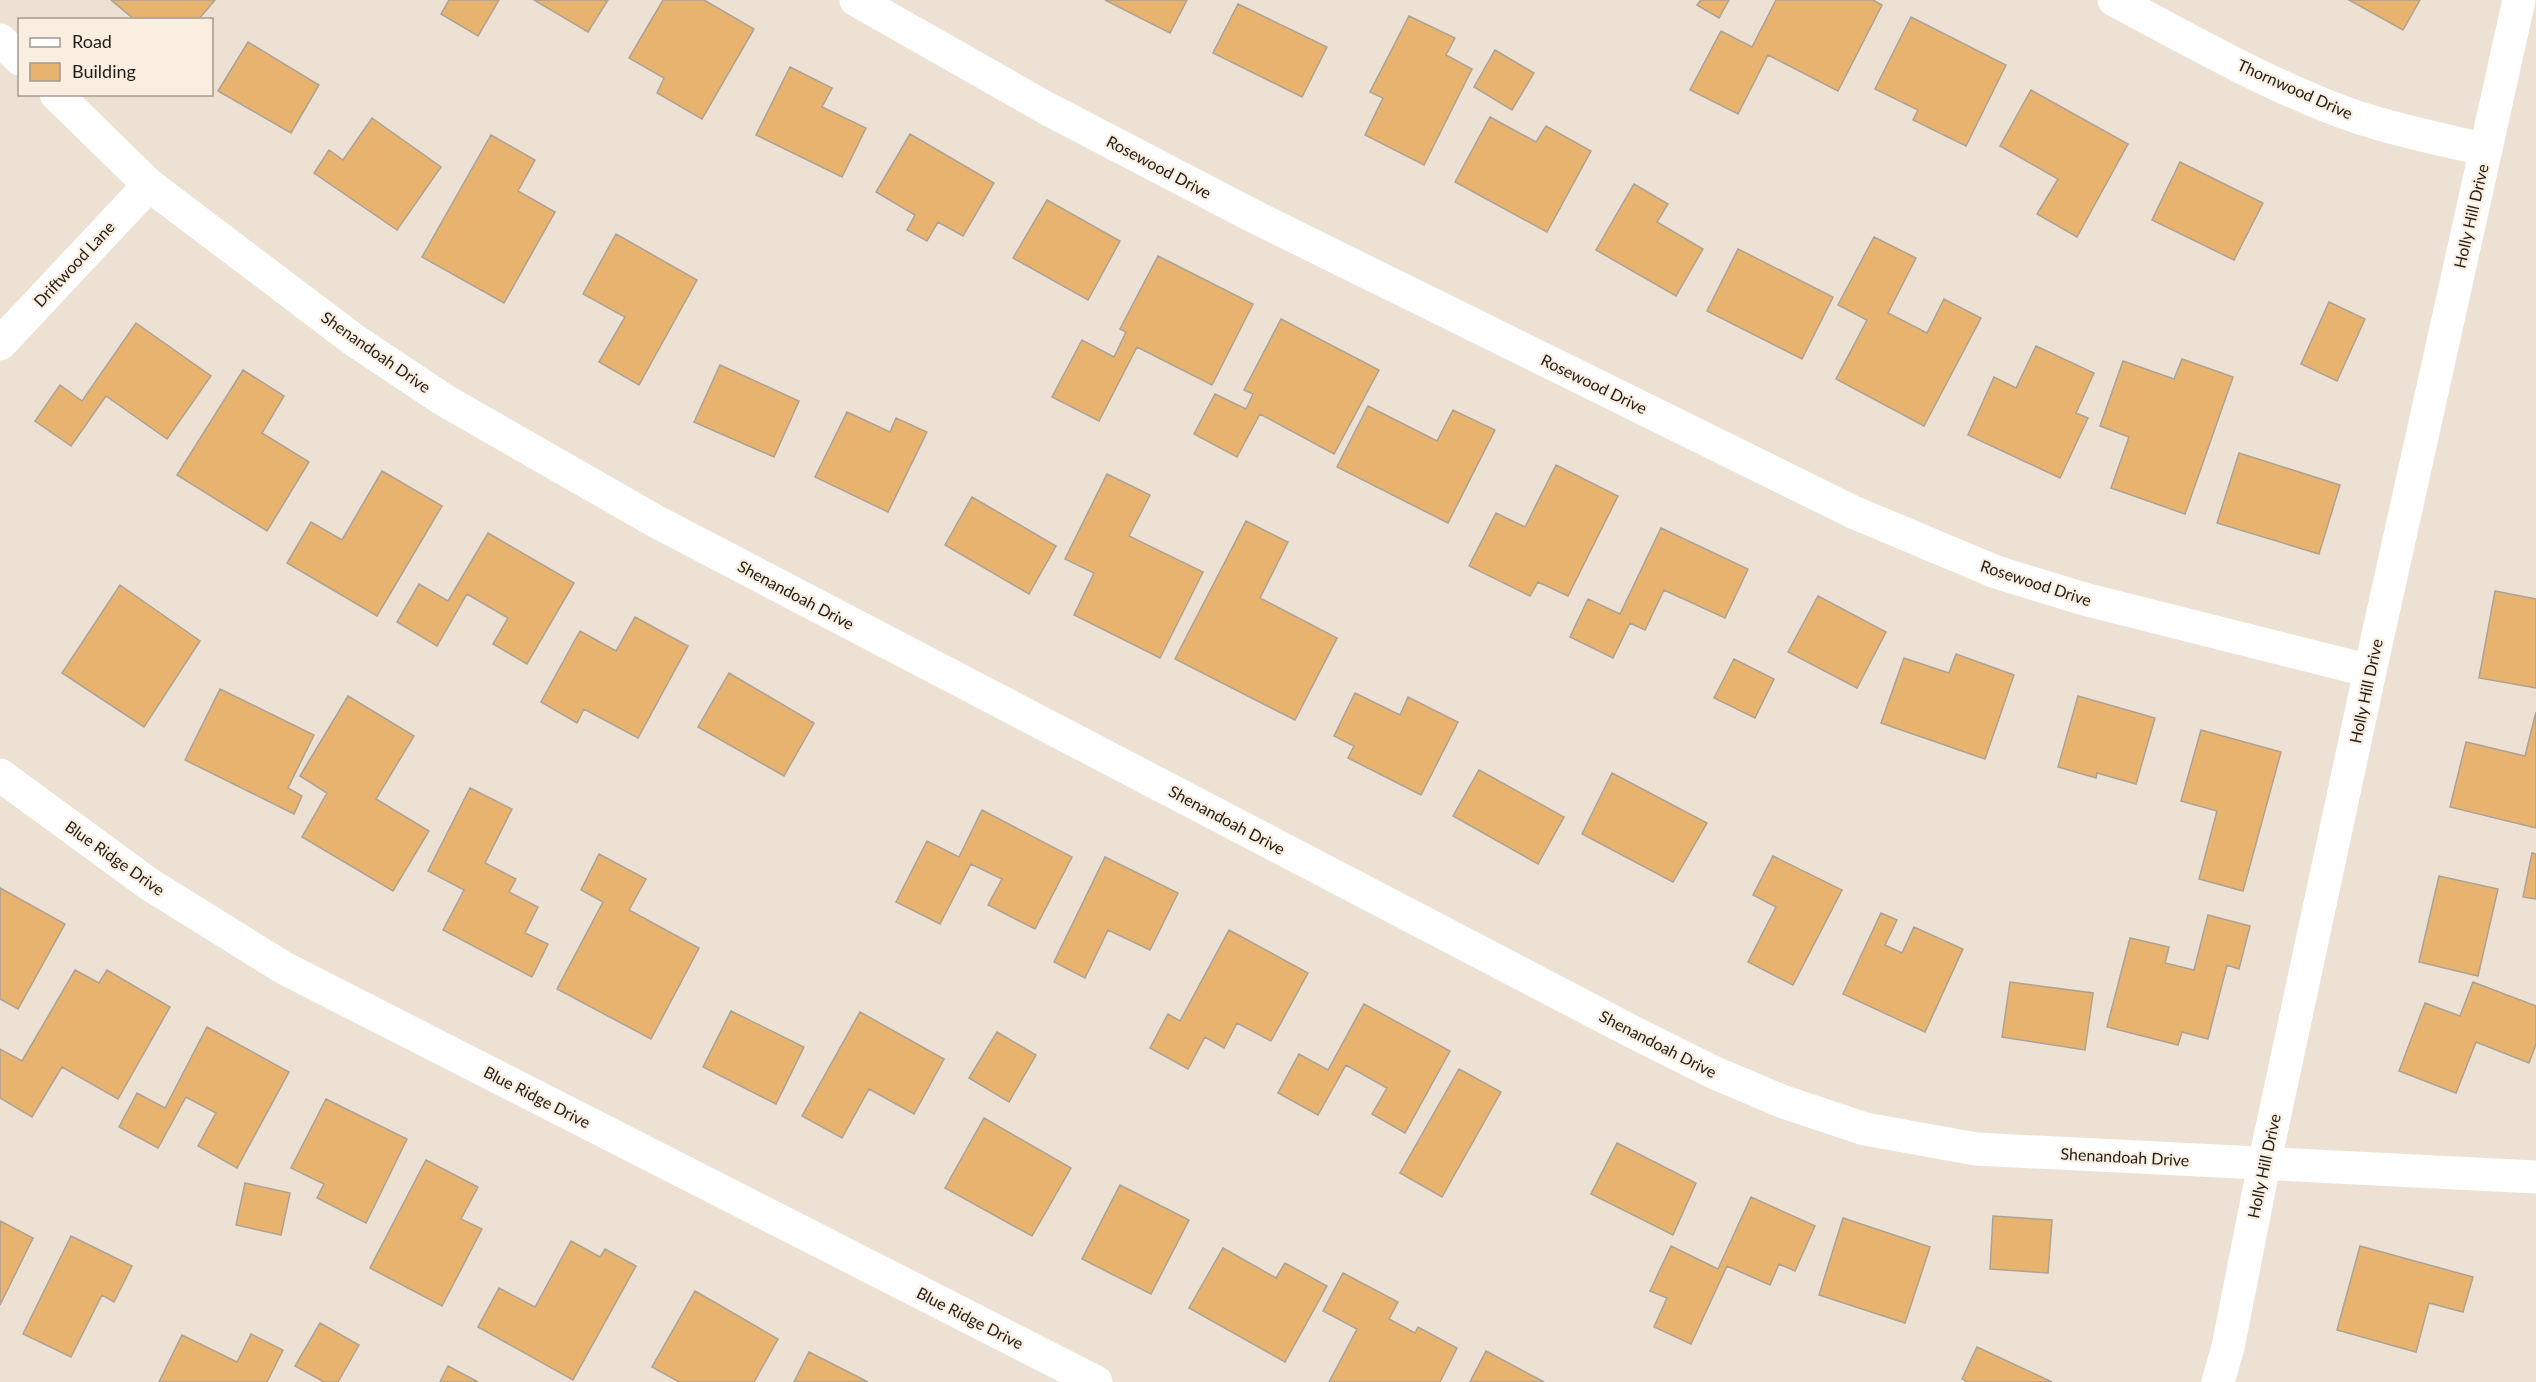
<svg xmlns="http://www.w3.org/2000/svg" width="2536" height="1382" font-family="Lato,sans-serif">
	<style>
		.building { fill: #e8b36e; stroke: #ada295; stroke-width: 1.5 }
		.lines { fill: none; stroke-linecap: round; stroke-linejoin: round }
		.street { stroke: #fff; stroke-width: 33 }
		.labels { text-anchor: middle; stroke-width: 4.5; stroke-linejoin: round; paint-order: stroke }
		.street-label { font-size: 16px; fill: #211d17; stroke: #faeee0 }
	</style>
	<rect width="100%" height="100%" fill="#ede1d3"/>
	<path class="building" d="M111,0H215L198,20H135Z
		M449,0H499L478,36L441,14Z
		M534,0H608L588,32Z
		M663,0H704L754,29L702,119L657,93L664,78L629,58Z
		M1105,0H1187L1170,33Z
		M1701,0H1729L1719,18L1697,5Z
		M1776,0H1873L1882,5L1838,91L1768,55L1738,114L1690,90L1721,31L1752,47Z
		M2349,0H2420L2403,30Z
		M1238,4L1327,47L1302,97L1213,53Z
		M1409,16L1455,38L1446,55L1472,69L1424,165L1365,135L1383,98L1370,92Z
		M1911,17L2006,65L1966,146L1913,120L1918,110L1875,89Z
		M248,42L319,85L291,133L218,91Z
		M1495,50L1534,73L1512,110L1474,87Z
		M790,67L832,88L822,107L866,128L842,177L756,135Z
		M2031,90L2128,144L2077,237L2037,214L2058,179L2000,146Z
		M1490,117L1536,142L1546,126L1591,151L1547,232L1455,182Z
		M372,118L441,167L397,230L314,173L329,150L343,160Z
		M910,134L994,183L963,236L938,222L927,241L907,230L915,215L876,192Z
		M491,135L535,160L518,191L555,212L504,303L422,257Z
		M2180,162L2263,203L2234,260L2152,220Z
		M1634,184L1668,204L1657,222L1703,249L1676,296L1596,250Z
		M1047,200L1120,241L1088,300L1013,258Z
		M616,234L697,280L639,385L599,362L625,317L583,294Z
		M1874,237L1916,258L1888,313L1927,333L1944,299L1981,318L1924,426L1836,379L1867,320L1838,305Z
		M1738,249L1833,297L1802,359L1707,311Z
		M1158,256L1253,304L1212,385L1137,347L1099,421L1052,397L1082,340L1114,357L1126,332L1120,329Z
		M2329,302L2365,319L2337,381L2301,364Z
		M1281,319L1379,370L1334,454L1260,414L1237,457L1194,434L1215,394L1246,409L1253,394L1244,390Z
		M136,323L211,376L167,439L106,396L71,446L35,421L60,385L82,401Z
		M2036,346L2094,373L2076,413L2088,418L2060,478L1968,435L1994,377L2016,388Z
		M2182,359L2233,377L2185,514L2111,488L2129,437L2100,426L2123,361L2174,379Z
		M720,365L799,401L774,457L694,422Z
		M243,370L284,396L262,433L309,462L267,531L177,475Z
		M1368,406L1437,441L1453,410L1495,430L1448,523L1337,467Z
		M847,412L890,432L896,418L927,432L888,512L815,477Z
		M2239,453L2340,485L2319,554L2217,523Z
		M1556,465L1618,496L1568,596L1538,582L1530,596L1469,566L1496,513L1525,527Z
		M382,471L442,506L377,616L287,563L311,522L342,540Z
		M1107,474L1150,495L1129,536L1203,572L1160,658L1074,615L1094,573L1065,559Z
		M972,497L1056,546L1029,594L945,545Z
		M1246,521L1288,542L1260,598L1337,638L1295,720L1175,659Z
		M1661,528L1748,569L1725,618L1664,590L1645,630L1630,623L1613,658L1570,637L1588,599L1620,614Z
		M488,533L574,583L527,664L493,644L508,618L467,594L437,646L397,622L419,584L448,601Z
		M120,585L200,641L144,727L62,673Z
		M2495,591L2536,599V688L2479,678Z
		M1818,596L1886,632L1857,688L1788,652Z
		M635,617L688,646L638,738L584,709L577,723L541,702L580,631L616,651Z
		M1956,654L2014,675L1985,759L1881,723L1904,658L1949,673Z
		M1734,659L1774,679L1755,718L1714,698Z
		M729,673L814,723L784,776L698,727Z
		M220,689L314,735L288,788L302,796L294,814L185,760Z
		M1355,693L1400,715L1408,697L1458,722L1421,795L1348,758L1354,746L1334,736Z
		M348,696L414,736L376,799L429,831L393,891L302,837L327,793L300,776Z
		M2078,696L2155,718L2136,784L2097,773L2096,778L2058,767Z
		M2536,712V828L2450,807L2466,742L2525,756Z
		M2201,730L2281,752L2243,891L2199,879L2217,811L2181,801Z
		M1479,770L1564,817L1538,864L1453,816Z
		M1612,773L1707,823L1673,882L1582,834Z
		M470,788L512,809L485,863L516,879L509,892L538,907L525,933L548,944L532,977L443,930L464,890L428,871Z
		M982,810L1072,857L1035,929L988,905L1002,879L971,864L940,924L896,902L927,841L959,857Z
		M2532,853L2536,854V899L2523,897Z
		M599,854L646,879L629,910L699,948L651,1039L557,989L603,902L581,890Z
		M1773,856L1842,890L1793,985L1748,962L1776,907L1753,895Z
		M1105,857L1178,893L1150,950L1108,930L1085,978L1054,962Z
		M2439,876L2498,889L2478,976L2419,962Z
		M0,888L65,924L18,1009L0,999Z
		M1881,913L1897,920L1885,945L1902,953L1914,927L1963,949L1925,1032L1843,994Z
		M2208,915L2250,926L2239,969L2227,965L2208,1039L2182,1032L2178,1045L2107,1027L2130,938L2169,947L2165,963L2194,970Z
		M1229,930L1308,973L1271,1041L1237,1023L1224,1048L1205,1037L1188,1069L1150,1048L1168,1014L1180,1021Z
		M75,970L99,983L107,970L170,1007L118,1099L62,1067L32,1117L0,1098V1049L22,1061Z
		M2010,982L2093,993L2085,1050L2002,1037Z
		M2473,982L2536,1006V1044L2529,1063L2476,1042L2456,1093L2399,1071L2425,1003L2460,1016Z
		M1364,1004L1450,1051L1405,1133L1372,1114L1387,1088L1346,1065L1318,1115L1278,1093L1299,1054L1328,1070Z
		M731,1011L804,1047L776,1104L703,1067Z
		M860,1012L944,1059L914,1114L869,1089L842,1138L802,1116Z
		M207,1027L289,1072L237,1168L198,1146L216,1113L186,1097L158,1148L119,1127L137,1093L165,1108Z
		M997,1032L1036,1055L1009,1102L969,1078Z
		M1459,1069L1501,1092L1442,1197L1400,1173Z
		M326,1099L407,1139L366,1223L317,1198L324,1184L291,1168Z
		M984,1118L1071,1168L1032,1236L945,1188Z
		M1617,1143L1696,1183L1673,1235L1591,1194Z
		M426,1160L478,1187L461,1219L482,1229L442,1306L370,1268Z
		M245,1183L290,1193L281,1235L236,1225Z
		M1120,1185L1189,1220L1151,1294L1082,1259Z
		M1751,1197L1815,1226L1795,1271L1779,1264L1770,1285L1727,1266L1691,1344L1654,1327L1667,1298L1650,1291L1671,1246L1718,1269Z
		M1993,1216L2052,1220L2048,1273L1990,1269Z
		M1843,1218L1930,1247L1905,1323L1819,1295Z
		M0,1221L33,1238L0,1305Z
		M71,1236L132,1266L114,1302L102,1295L71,1357L23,1334Z
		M571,1241L600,1257L605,1249L636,1266L573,1380L478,1327L499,1288L535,1307Z
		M2360,1246L2473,1277L2463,1312L2429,1303L2416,1352L2337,1330Z
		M1223,1248L1276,1278L1285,1263L1327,1286L1285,1362L1189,1308Z
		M1343,1273L1398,1302L1389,1319L1415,1333L1418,1327L1457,1348L1440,1382H1329L1357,1329L1323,1311Z
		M695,1291L778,1339L754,1382H679L652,1367Z
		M320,1323L359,1345L338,1382H324L295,1366Z
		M251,1334L283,1350L267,1382H159L182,1335L237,1362Z
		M1977,1347L2052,1382H1968L1962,1379Z
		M1486,1351L1544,1382H1470Z
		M809,1352L868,1382H794Z
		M448,1366L478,1382H440Z"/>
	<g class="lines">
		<path class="street" d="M856,0L1046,108L1257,218L1853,512L1996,572L2084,599L2370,671
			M2114,0C2184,37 2254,77 2327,106C2378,127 2433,137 2486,150
			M0,40L20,59
			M56,94L149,185L354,340L444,400L657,522L1631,1031L1715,1073L1784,1102L1865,1129L1976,1149L2536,1177
			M0,344L149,185
			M0,775L149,884L284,968L1096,1382
			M2218,1382L2228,1347L2264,1165L2370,671L2519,0"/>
	</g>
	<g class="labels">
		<g class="street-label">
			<text transform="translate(2295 89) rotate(24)" y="6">Thornwood Drive</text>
			<text transform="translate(1159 167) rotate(28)" y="6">Rosewood Drive</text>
			<text transform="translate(2471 216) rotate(-77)" y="6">Holly Hill Drive</text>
			<text transform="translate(74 264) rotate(-47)" y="6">Driftwood Lane</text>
			<text transform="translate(376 352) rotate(35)" y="6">Shenandoah Drive</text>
			<text transform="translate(1594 384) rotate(26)" y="6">Rosewood Drive</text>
			<text transform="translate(2036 583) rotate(18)" y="6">Rosewood Drive</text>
			<text transform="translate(796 595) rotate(28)" y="6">Shenandoah Drive</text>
			<text transform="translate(2366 691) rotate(-78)" y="6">Holly Hill Drive</text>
			<text transform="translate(1227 820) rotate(28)" y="6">Shenandoah Drive</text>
			<text transform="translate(115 858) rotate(35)" y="6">Blue Ridge Drive</text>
			<text transform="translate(1658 1044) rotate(27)" y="6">Shenandoah Drive</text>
			<text transform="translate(537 1097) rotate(27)" y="6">Blue Ridge Drive</text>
			<text transform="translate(2125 1157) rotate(3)" y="6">Shenandoah Drive</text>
			<text transform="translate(2264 1166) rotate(-78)" y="6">Holly Hill Drive</text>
			<text transform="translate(970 1318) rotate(27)" y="6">Blue Ridge Drive</text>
		</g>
	</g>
	<rect x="18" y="18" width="195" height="78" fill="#faeee0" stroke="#a39a90" stroke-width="1.5"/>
	<rect x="30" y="38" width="30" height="9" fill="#ffffff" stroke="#a39a90" stroke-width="1.5"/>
	<text x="72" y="48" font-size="18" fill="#211d17">Road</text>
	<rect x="30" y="63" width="30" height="18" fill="#e8b36e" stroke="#a39a90" stroke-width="1.5"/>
	<text x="72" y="78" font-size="18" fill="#211d17">Building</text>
</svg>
